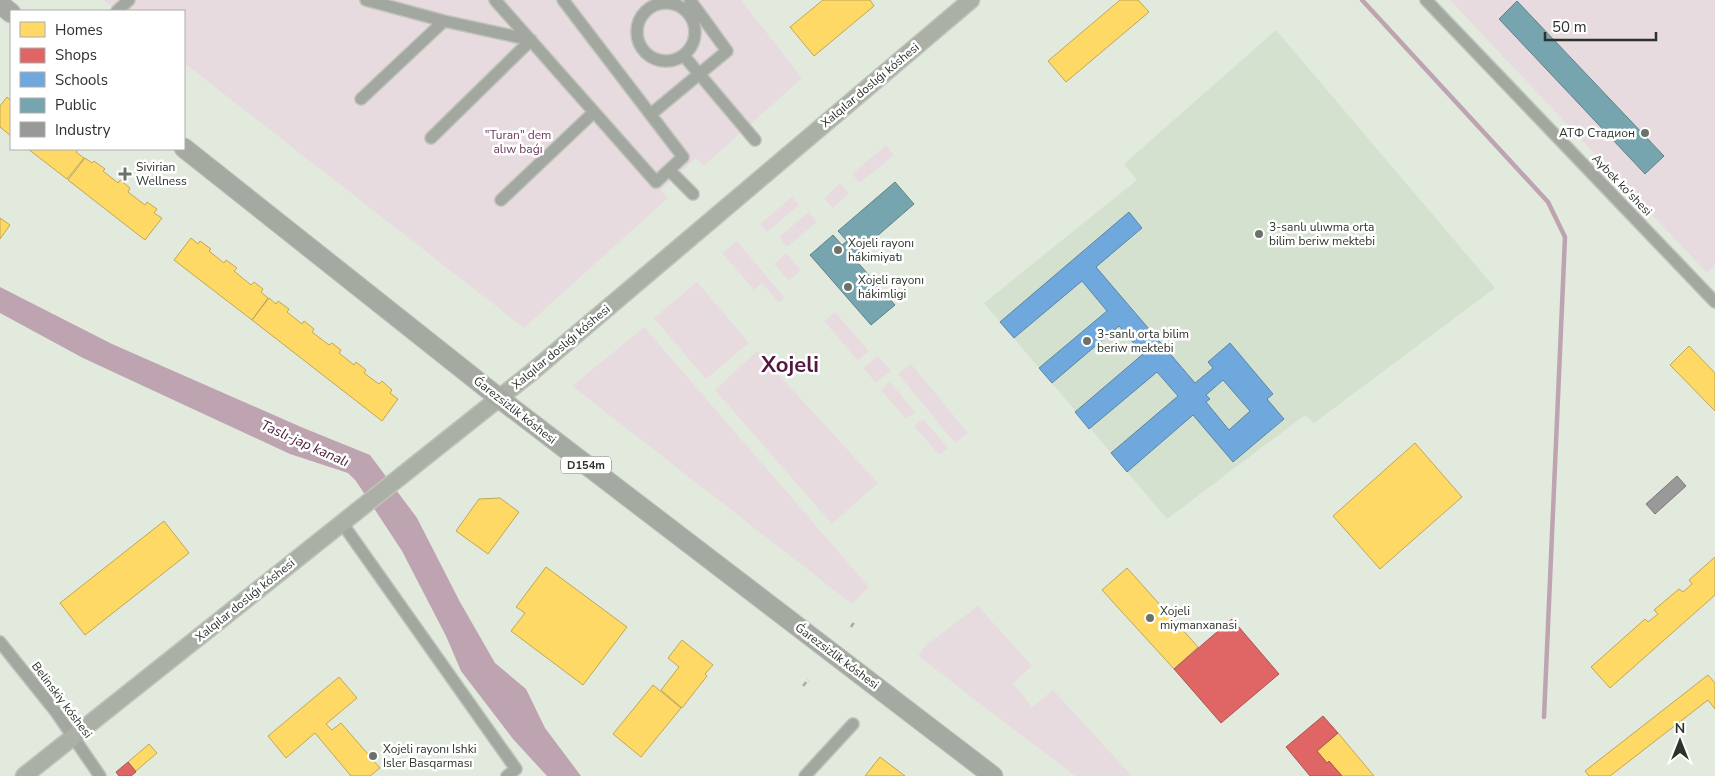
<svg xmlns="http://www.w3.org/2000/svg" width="1715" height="776" font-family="'Nunito Sans',sans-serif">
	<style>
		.built { fill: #d4e1ce }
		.green { fill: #e8dbdf }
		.water { fill: #bda4b0 }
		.homes { fill: #ffd966; stroke: #c0a754 }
		.shops { fill: #e06666; stroke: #aa5654 }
		.schools { fill: #6fa8dc; stroke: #5b85a7; fill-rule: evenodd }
		.public { fill: #76a5af; stroke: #608287 }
		.industry { fill: #999; stroke: #797a78 }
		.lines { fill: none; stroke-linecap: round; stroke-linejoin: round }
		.stream { stroke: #bda4b0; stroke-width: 4.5 }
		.street-casing { stroke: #bfc4bb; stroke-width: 14 }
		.secondary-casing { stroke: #bfc4bb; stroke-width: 19 }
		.primary-casing { stroke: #bfc4bb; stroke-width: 21 }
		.path { stroke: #a6aba4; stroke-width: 2.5; stroke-dasharray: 5 2.5; stroke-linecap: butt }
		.street { stroke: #a2a7a0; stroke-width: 11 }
		.secondary { stroke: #abb0a7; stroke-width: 16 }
		.primary { stroke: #a4a9a1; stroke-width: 19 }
		.poi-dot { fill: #6c726a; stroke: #fff; stroke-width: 2 }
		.labels { text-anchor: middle; stroke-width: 5; stroke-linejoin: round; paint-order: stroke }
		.shield { fill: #fff; stroke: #6c706b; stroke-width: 1 }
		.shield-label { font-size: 11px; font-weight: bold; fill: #2d322b }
		.street-label { font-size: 12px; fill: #2d322b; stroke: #fff }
		.poi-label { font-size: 12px; fill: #2d322b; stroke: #fff; text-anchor: start }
		.park-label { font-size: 12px; fill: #6e3a5b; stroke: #fff }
		.water-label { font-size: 14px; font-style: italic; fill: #4c1a3b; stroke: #fff }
		.town-label { font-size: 22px; font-weight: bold; fill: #531840; stroke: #fff }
	</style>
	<rect width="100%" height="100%" fill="#e2eade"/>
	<path class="built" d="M1276,30L1495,288L1314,423L1305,415L1167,519L984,303L1137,180L1124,164Z"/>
	<path class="green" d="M103,0H741L802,78L704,166L696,158L661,190L668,198L524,328L184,63V11H117Z
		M1450,0H1715V265L1707,273Z
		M886,145L894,155L860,183L852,174Z
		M840,183L849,193L833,208L824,198Z
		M792,197L799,205L767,232L760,224Z
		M809,212L817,222L787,247L779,237Z
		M737,241L785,298L779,303L762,283L754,290L722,253Z
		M786,253L801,270L789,281L774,264Z
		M697,282L749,343L706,379L654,318Z
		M835,312L869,351L858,361L824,321Z
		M644,327L869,587L852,604L572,386Z
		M757,351L878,483L832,524L715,390Z
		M878,356L891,371L876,383L863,368Z
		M911,364L968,433L955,443L898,374Z
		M890,382L915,412L906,419L881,390Z
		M923,419L948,448L939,455L914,426Z
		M978,606L1032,666L1013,683L1032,707L1053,690L1132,776H1075L918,656L925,646Z"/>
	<path class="water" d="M0,287L112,344L301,427L370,455L417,518L460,602L495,663L526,689L545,728L581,776H547L513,739L461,671L446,636L402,551L356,481L348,473L290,454L83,358L0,313Z"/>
	<path class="homes" d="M823,0H870L874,6L814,56L790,27Z
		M1120,0H1138L1149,12L1066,82L1048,61Z
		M7,97L11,101V136L0,127V106Z
		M28,149H79L76,152L84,158L67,179Z
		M85,158L92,163L94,161L105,169L103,171L118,183L120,180L130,188L128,192L145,205L147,202L157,209L154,213L162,218L145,240L68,180Z
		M0,218L10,225L0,239Z
		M191,238L198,244L200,241L211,249L209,251L224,263L226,260L237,268L234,271L251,285L254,282L263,289L261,292L268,298L252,320L174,260Z
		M269,298L276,304L278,301L289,309L287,312L302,324L304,321L314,329L312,332L329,345L332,343L341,350L339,353L354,365L356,362L366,370L364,373L379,384L382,381L392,390L390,393L398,399L382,421L252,320Z
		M1689,346L1715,373V411L1670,365Z
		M1415,443L1462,497L1380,569L1333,516Z
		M500,498L519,512L488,554L456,531L479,499Z
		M164,521L189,553L85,635L60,603Z
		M1715,557V595L1610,688L1591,667L1645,619L1648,622L1658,614L1654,610L1679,589L1683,592L1692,584L1689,580Z
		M546,567L627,627L583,685L511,631L525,613L516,607Z
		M1127,568L1198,647L1174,669L1102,590Z
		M682,640L713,665L705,674L707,676L682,708L661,690L679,667L668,658Z
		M1708,675L1715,683V709L1708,700L1610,776H1589L1585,771Z
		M339,677L357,698L326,724L332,730L341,723L380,768L370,776H351L315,733L286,758L268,736Z
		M653,685L681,708L641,757L613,734Z
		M1338,733L1374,776H1342L1329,761L1327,763L1317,751Z
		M149,744L157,753L136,771L128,762Z
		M880,757L905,776H865Z"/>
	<path class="shops" d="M1232,619L1279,674L1221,723L1174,669Z
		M1323,716L1338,733L1317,751L1327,763L1329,761L1342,776H1310L1286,747Z
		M128,762L136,772L131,776H119L116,772Z"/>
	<path class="schools" d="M1129,212L1142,228L1096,267L1195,383L1213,368L1208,362L1230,343L1273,394L1267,399L1284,419L1233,462L1193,415L1127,472L1111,453L1178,396L1157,372L1089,429L1075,412L1143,354L1119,326L1052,383L1039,368L1107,311L1082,281L1014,338L1000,322ZM1223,380L1250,411L1229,430L1206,402L1210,399L1206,395Z"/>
	<path class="public" d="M1517,1L1664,156L1645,174L1499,19Z
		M895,182L914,204L853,257L895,305L871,325L810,255L833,235L842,245L847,241L838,231Z"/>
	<path class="industry" d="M1677,476L1686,486L1655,514L1646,504Z"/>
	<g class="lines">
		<path class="stream" d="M1362,0L1548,202L1565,237L1544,717"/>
		<defs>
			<path id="street" d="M366,0L444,21L531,40
				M495,0L656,182L683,157L563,0
				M1426,0L1715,302
				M637 32a29 29 0 1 1 58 0a29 29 0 1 1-58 0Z
				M117,11L129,0
				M684,56L755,140
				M361,99L444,21
				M651,114L727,51L690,0
				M431,138L531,40
				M669,170L693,194
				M501,200L594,112
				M342,523L516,769L507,776
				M0,642L56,712L100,776
				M805,776L853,724"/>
			<path id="secondary" d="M24,776L532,372L971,0"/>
			<path id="primary" d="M0,4L11,13
				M184,148L499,398L993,776"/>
		</defs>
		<use href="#street" class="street-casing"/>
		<use href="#secondary" class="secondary-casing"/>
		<use href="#primary" class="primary-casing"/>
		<path class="path" d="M851,627L855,621
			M803,686L808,680"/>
		<use href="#street" class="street"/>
		<use href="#secondary" class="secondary"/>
		<use href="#primary" class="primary"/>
	</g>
	<g class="poi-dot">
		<circle cx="1645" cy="133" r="5"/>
		<path d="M122.5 166.5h5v5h5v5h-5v5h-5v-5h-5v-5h5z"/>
		<circle cx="1259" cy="234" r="5"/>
		<circle cx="838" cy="250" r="5"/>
		<circle cx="848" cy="287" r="5"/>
		<circle cx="1087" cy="341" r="5"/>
		<circle cx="1150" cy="618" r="5"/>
		<circle cx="373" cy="756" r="5"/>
	</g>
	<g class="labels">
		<rect class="shield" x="561" y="456.5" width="50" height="17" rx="4"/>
		<g class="shield-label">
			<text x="586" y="469">D154m</text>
		</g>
		<g class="street-label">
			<text transform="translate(870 85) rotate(-40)" y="4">Xalqılar doslıǵı kóshesi</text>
			<text transform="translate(1622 185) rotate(46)" y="4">Aybek ko'shesi</text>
			<text transform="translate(561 347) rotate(-40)" y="4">Xalqılar doslıǵı kóshesi</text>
			<text transform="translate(515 410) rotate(38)" y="4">Ǵarezsizlik kóshesi</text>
			<text transform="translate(245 600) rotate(-39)" y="4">Xalqılar doslıǵı kóshesi</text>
			<text transform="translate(837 656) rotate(37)" y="4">Ǵarezsizlik kóshesi</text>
			<text transform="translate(62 700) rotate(53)" y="4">Belinskiy kóshesi</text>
		</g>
		<g class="poi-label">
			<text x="1635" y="137" text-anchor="end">АТФ Стадион</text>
			<text x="136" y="171">Sivirian<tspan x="136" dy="14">Wellness</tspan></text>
			<text x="1269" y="231">3-sanlı ulıwma orta<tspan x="1269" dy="14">bilim beriw mektebi</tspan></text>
			<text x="848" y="247">Xojeli rayonı<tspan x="848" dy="14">hákimiyatı</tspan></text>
			<text x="858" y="284">Xojeli rayonı<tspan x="858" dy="14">hákimligi</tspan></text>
			<text x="1097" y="338">3-sanlı orta bilim<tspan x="1097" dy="14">beriw mektebi</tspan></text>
			<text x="1160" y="615">Xojeli<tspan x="1160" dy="14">miymanxanasi</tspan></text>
			<text x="383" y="753">Xojeli rayonı Ishki<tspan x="383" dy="14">Isler Basqarması</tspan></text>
		</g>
		<g class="park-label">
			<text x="518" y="139">"Turan" dem<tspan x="518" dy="14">alıw baǵı</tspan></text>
		</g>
		<g class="water-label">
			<text transform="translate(305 443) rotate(24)" y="5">Taslı-jap kanalı</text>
		</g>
		<g class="town-label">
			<text x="790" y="372">Xojeli</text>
		</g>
	</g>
	<rect x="10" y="10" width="175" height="140" fill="#ffffff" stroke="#abadaa"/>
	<rect x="20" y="22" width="25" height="15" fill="#ffd966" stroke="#abadaa"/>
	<text x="55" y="35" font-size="15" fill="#2d322b">Homes</text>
	<rect x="20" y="48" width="25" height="15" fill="#e06666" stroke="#abadaa"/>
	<text x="55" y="60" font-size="15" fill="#2d322b">Shops</text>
	<rect x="20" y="72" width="25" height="15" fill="#6fa8dc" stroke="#abadaa"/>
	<text x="55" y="85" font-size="15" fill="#2d322b">Schools</text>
	<rect x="20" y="98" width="25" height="15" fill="#76a5af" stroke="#abadaa"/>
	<text x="55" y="110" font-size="15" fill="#2d322b">Public</text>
	<rect x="20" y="122" width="25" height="15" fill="#999999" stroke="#abadaa"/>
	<text x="55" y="135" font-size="15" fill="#2d322b">Industry</text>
	<g transform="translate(1680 741)" stroke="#ffffff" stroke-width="4" paint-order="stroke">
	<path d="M0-4L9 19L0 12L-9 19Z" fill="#2d322b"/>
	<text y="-8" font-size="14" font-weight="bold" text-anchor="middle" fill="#2d322b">N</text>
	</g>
	<path d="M1545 32v8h111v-8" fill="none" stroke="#2d322b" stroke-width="2.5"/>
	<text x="1552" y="32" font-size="15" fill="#2d322b" stroke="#ffffff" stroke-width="4" paint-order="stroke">50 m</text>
</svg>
